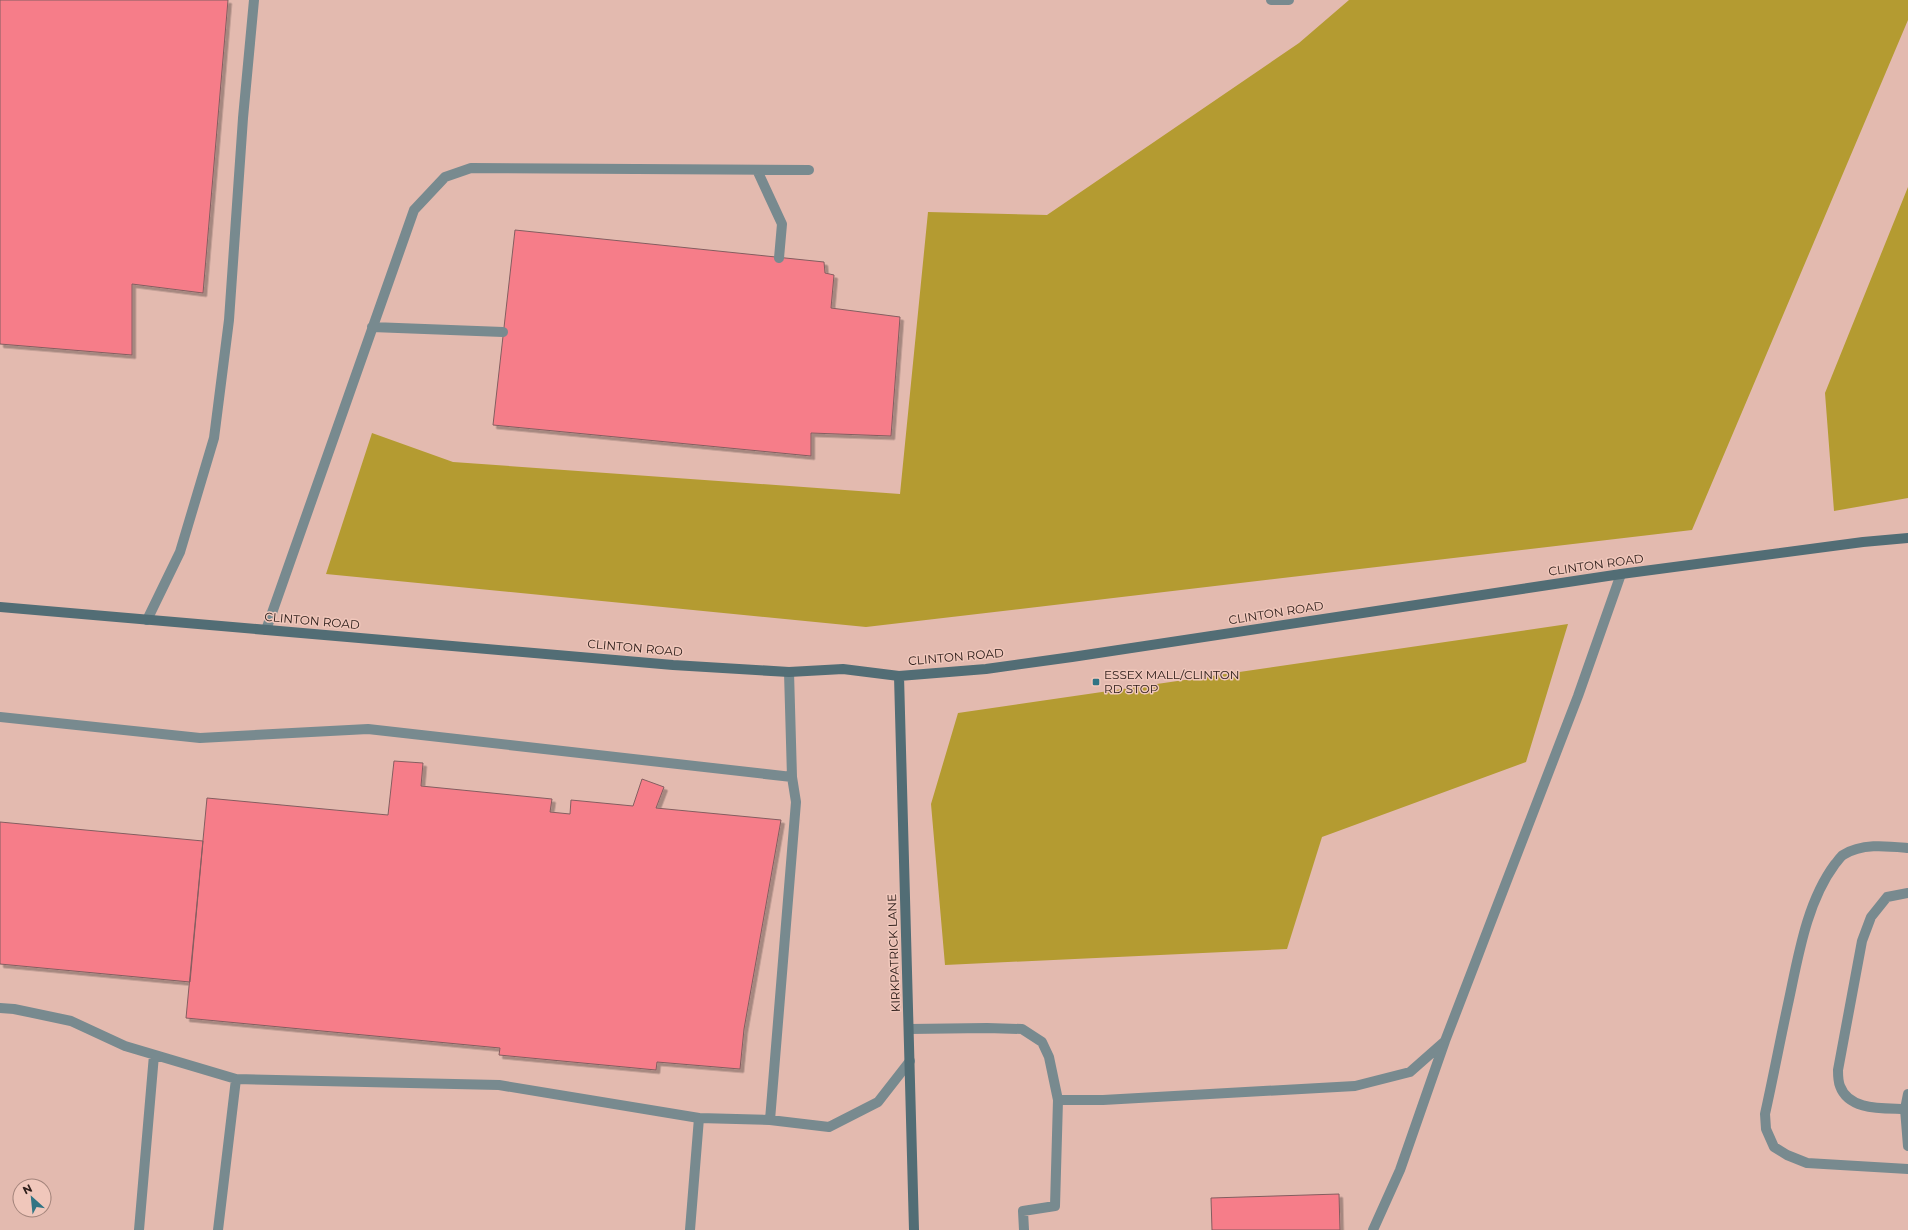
<svg xmlns="http://www.w3.org/2000/svg" width="1908" height="1230" font-family="Montserrat,sans-serif">
	<style>
		.green { fill: #b49b31 }
		.building { fill: #f67d89; stroke: #845e60; filter: url(#shadow) }
		.lines { fill: none; stroke-linecap: round; stroke-linejoin: round }
		.lane { stroke: #788a8f; stroke-width: 10 }
		.secondary { stroke: #526d75; stroke-width: 10 }
		.poi-dot { fill: #307484; stroke: #f0c7bb; stroke-width: 1.5 }
		.labels { text-anchor: middle; stroke-width: 3; stroke-linejoin: round; paint-order: stroke }
		.street-label { font-size: 12px; fill: #30201c; stroke: #f0c7bb }
		.poi-label { font-size: 12px; fill: #30201c; stroke: #f0c7bb; text-anchor: start }
	</style>
	<defs>
		<filter id="shadow"><feDropShadow dx="3.5" dy="3.5" stdDeviation="0" flood-color="#0004"/></filter>
	</defs>
	<rect width="100%" height="100%" fill="#e3baaf"/>
	<path class="green" d="M1349,0H1908V20L1692,530L866,627L326,574L372,433L453,462L900,494L928,212L1047,215L1299,43Z
		M1908,187V498L1834,511L1825,393Z
		M1568,624L1526,762L1322,837L1287,949L945,965L931,804L958,713Z"/>
	<path class="building" d="M0,0H228L203,293L132,284V355L0,344Z
		M515,230L824,262L825,273L834,275L831,308L900,317L891,436L811,433V456L493,425Z
		M394,761L423,763L421,786L552,799L550,812L570,814L571,800L633,806L642,779L664,787L656,808L781,820L744,1029L740,1069L657,1062L656,1070L499,1055L500,1048L186,1018L207,798L388,815Z
		M0,822L203,841L190,982L0,964Z
		M1339,1194L1340,1230H1212L1211,1198Z"/>
	<g class="lines">
		<path class="lane" d="M1271,0H1289
			M757,170L782,224L779,258
			M372,327L503,332
			M147,620L180,552L214,438L229,320L243,118L254,0
			M266,630L414,210L445,177L471,168L809,170
			M0,717L200,738L368,729L792,777
			M1908,848C1887,846 1862,843 1843,855C1840,857 1837,862 1835,864C1806,903 1798,958 1788,1004C1780,1041 1773,1078 1765,1114L1766,1129L1774,1147L1787,1155L1807,1163L1908,1169
			M0,1008L14,1009L71,1021L125,1046L236,1079L218,1230
			M909,1029L987,1028L1022,1029L1042,1042L1049,1057L1058,1100L1055,1206L1023,1211L1024,1230
			M236,1079L499,1085L699,1118
			M1908,1094L1905,1109L1908,1146
			M1058,1100H1103L1355,1086L1410,1072L1444,1042
			M1905,1109C1883,1108 1849,1111 1840,1086C1838,1081 1838,1075 1838,1070L1862,941L1871,917L1887,897L1908,893
			M770,1120L796,802L792,777L789,672
			M139,1230L154,1055
			M690,1230L699,1118L770,1120L829,1127L878,1102L910,1061
			M1373,1230L1400,1170L1445,1041L1578,696L1621,574"/>
		<path class="secondary" d="M0,607L673,665L789,672L843,669L899,676L986,669L1072,657L1621,574L1863,542L1908,538
			M899,676L914,1230"/>
	</g>
	<rect class="poi-dot" x="1092" y="678" width="8" height="8" rx="2"/>
	<g class="labels">
		<g class="street-label">
			<text transform="translate(1596 565) rotate(-8)" y="4">CLINTON ROAD</text>
			<text transform="translate(1276 613) rotate(-9)" y="4">CLINTON ROAD</text>
			<text transform="translate(312 621) rotate(5)" y="4">CLINTON ROAD</text>
			<text transform="translate(635 648) rotate(5)" y="4">CLINTON ROAD</text>
			<text transform="translate(956 657) rotate(-5)" y="4">CLINTON ROAD</text>
			<text transform="translate(894 953) rotate(-92)" y="4">KIRKPATRICK LANE</text>
		</g>
		<g class="poi-label">
			<text x="1104" y="679">ESSEX MALL/CLINTON<tspan x="1104" dy="14">RD STOP</tspan></text>
		</g>
	</g>
	<g transform="translate(32 1198) rotate(333)"><circle r="19" fill="#f0c7bb" stroke="#a3847b"/>
	<path d="M0-3L7 15L0 10L-7 15Z" fill="#307484"/>
	<text y="-6" font-size="11" font-weight="bold" text-anchor="middle" fill="#30201c">N</text>
	</g>
</svg>
